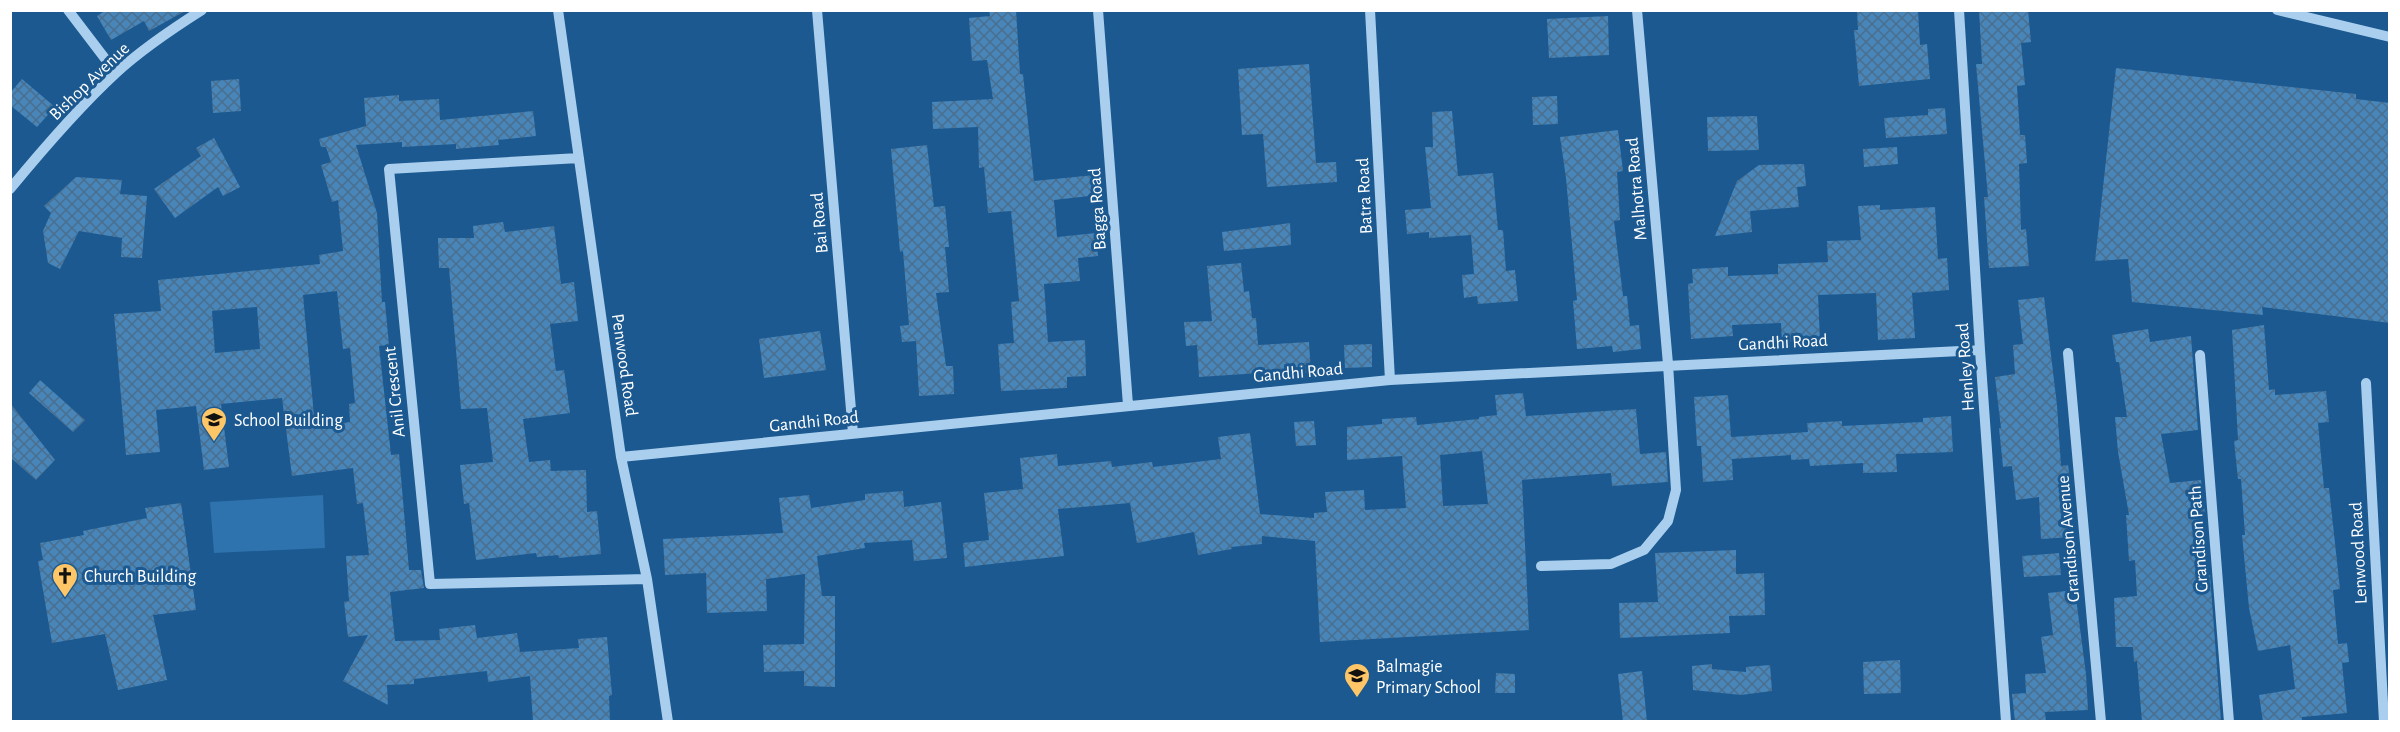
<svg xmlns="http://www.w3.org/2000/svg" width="2400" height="732" font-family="'Alegreya Sans',sans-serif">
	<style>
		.grass { fill: #2e73ae }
		.building { fill: url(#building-cross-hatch); fill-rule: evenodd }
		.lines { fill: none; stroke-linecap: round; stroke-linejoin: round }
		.minor { stroke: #aacfee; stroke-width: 10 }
		.labels { text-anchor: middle; stroke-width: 6; stroke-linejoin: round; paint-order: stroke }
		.street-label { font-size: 18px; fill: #fff; stroke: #1b5990 }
		.poi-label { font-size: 18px; fill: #fff; stroke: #1b5990; text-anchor: start }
	</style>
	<defs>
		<pattern id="building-cross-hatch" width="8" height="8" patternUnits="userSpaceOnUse" patternTransform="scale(1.5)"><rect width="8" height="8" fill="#4885b9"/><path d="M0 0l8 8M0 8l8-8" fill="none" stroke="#4a6e8d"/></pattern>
	</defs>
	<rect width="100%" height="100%" fill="#1b5990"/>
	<path class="grass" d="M323,495L325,548L214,553L210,502Z"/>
	<path class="building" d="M106,10H187L149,31L144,21L111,40L97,16Z
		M989,10H1016L1020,74H1023L1034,181L1095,175L1098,195L1054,200L1057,237L1096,233L1098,256L1078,258L1080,281L1044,284L1048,342L1085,340L1086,376L1067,377V388L1001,391L998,344L1014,343L1011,302L1019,301L1011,211L988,213L984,167L979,168L978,127L933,129L932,102L993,99L987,60L972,61L969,18L990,16Z
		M1857,10H1918L1920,45L1927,44L1930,79L1859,86L1854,30H1858Z
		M1979,10H2028L2031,42L2021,43L2025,85L2017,86L2020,135H2025L2027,163L2019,164L2021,230L2026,229L2029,266L1989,268L1984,197H1988L1976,64H1982Z
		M1608,16L1609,55L1549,58L1547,19Z
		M1309,64L1316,163L1336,162L1337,182L1267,187L1263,134L1242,135L1238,69Z
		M2116,68L2356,94V99L2390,103V323L2262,307L2263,315L2132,302L2128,259L2095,261Z
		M22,79L55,107L37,127L10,105V93Z
		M239,79L241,111L213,113L211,81Z
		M399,95V101L439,99L440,120L533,111L536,136L498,140L499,145L456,149V144L402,147V142L356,145L377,213L382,302H385L389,345L379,346L391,455L399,454L409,570H421L424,588L390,592L395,641L440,640L439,629L475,625L477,638L517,633L520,652L579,648L578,639L607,637L612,695L609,696L610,722H533L530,676L488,682L487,671L414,679V684L387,685L388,705L343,681L368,635L348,637L344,602L349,601L346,556L369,555L363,503L357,504L353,468L292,476L282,398L221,404L229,467L204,470L196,406L156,410L160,452L126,455L114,314L161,311L158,280L320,264L319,255L343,251L338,200L332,202L321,165L331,162L326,147H321L319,139L366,126L364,98ZM337,291L343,349L350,348L355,403L349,404L350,422L315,427L303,295ZM257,307L260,349L215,353L212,311Z
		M1557,96L1558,124L1533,125L1532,97Z
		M1945,108L1947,134L1886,138L1884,118L1928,115V109Z
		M1452,111L1458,176L1493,173L1498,230H1503L1506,271L1515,270L1518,301L1478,304L1477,296L1464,298L1462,275L1474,274L1471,235L1429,238V232L1407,234L1405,210L1431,208L1425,147H1433L1432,112Z
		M1757,116L1759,150L1708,151L1707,117Z
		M1618,130L1623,171L1617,172L1620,220L1614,221L1623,296H1627L1630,326L1639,325L1641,349L1613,352L1612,346L1577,349L1573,301L1577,300L1566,178L1560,137Z
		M214,138L240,187L223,196L218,187L175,218L154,189L201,156L196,148Z
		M927,145L934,207L945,206L949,247H945L949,292L936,293L946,366H953L954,394L919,396L916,341L902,342L900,326L909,325L903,251L900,252L891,149Z
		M1897,147L1898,164L1864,167L1863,149Z
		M1804,164L1806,186L1797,187L1799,207L1750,211L1752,232L1715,236L1737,181L1759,165Z
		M76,177L122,180L120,194L147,196L142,258L121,257L122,238L79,231L60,269L48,263L43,231L51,213L44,206Z
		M1880,205V210L1935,207L1938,259L1947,258L1949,290L1912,293L1915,338L1878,340L1876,293L1818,295L1820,340L1782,342L1781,323L1732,325L1733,336L1691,339L1688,284L1693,283L1692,269L1728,267V276L1778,274V264L1828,262L1827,241L1861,240L1858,206Z
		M503,222L505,232L554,226L561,284L574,282L578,321L550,324L556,371L564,370L570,413L523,419L529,462L550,460L551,471L586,470L587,512L597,511L601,554L559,558L558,555L537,557L536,553L476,560L469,503L464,504L460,465L493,462L487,408L461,409L449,268H439L438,238H474L473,226Z
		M1290,223L1291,245L1224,251L1222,232Z
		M1241,263L1244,292L1249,291L1252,318H1256L1258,345L1309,342L1311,373L1276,375V372L1199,377L1197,345L1186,346L1184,322L1212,321L1207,266Z
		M2044,297L2057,405L2061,466L2068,465L2072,493L2069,494L2072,537L2041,539L2039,497L2016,500L2012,466L2003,467L1999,428H2001L1995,377L2015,374L2013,345L2023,344L2018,300Z
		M2264,325L2269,390L2275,389V395L2326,391L2329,422L2318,423L2324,488H2329L2340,589L2333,590L2338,644L2347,643L2349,662L2342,663L2347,713L2302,717V722H2263L2259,695L2295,689L2290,645L2258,651L2249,608L2242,535H2245L2241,479H2238L2234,441L2238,440L2232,330Z
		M2148,329L2150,342L2191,336L2198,430L2161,434L2170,483L2201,480L2205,514L2202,515L2207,576L2210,575L2221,722H2142L2137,661L2134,662L2133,647H2116L2114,598L2137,596L2135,560L2129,561L2126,515H2129L2118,452L2115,417H2127L2119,362H2116L2112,335Z
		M820,331L826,370L764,378L759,339Z
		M1372,344V367L1345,368L1344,345Z
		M40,380L85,420L73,432L29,393Z
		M1523,393L1526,416L1636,409L1640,454L1666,452L1668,482L1612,486L1611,473L1522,480L1529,630L1320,642L1315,541L1262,536V544L1231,547L1232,549L1198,555L1194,532L1137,543L1130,503L1058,509L1064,556L965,567L963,543L989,540L984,493L1023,489L1020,458L1057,454L1058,466L1111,461L1112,467L1152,462L1153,467L1221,459L1218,437L1250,433L1260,514L1314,518V513L1327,512L1325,492L1364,490L1365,510L1406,508L1402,456L1347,460V427L1382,424V419L1416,417L1417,425L1479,419V417L1497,415L1495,395ZM1482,451L1488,504L1443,506L1440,455Z
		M1728,395L1731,437L1808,432L1807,423L1842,421V426L1923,422V418L1951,416L1953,452L1896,454L1897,472L1863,473V463L1810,466L1809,459L1791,460V455L1732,459L1733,480L1703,482L1701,446H1697L1694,397Z
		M10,403L55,460L36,480L10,457Z
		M1314,421L1316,445L1296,446L1294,422Z
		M903,491L904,507L941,502L947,558L914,561L912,540L864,543L865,548L817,556L822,596H835V687L804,686V671L764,672L763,645L804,644L805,574L766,579L767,611L707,613L706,573L665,575L663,539L783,533L779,498L809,495L811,508L865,500V494Z
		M181,503L196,610L153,615L167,680L118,690L105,634L52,643L38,561L43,560L40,543L84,535L83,531L147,518L145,508Z
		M1736,550V574L1764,573L1765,615L1729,616L1730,633L1620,638L1619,603L1658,602L1655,553Z
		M2059,553L2061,575L2024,577L2022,556Z
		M2075,590L2086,674L2088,710L2045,712L2046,722H2015L2012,694L2026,693L2025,674L2046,673L2041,637L2053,635L2048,593Z
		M1900,660L1901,693L1864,694L1863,662Z
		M1712,664V669L1746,672V667L1770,665L1772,691L1741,695L1693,690L1692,666Z
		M1642,671L1647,722H1623L1618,674Z
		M1496,673L1515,674V693H1495Z"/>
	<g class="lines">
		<path class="minor" d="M68,10L116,73
			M558,10L621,457L647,579L668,722
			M817,10L853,433
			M1098,10L1128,405
			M1370,10L1390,380
			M1959,10L1980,350L2006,722
			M2277,10L2390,37
			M579,158L389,169L430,584L647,579
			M10,189C43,149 78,108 116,73C142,49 172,29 202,10
			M2068,353L2101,722
			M2200,355L2229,722
			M2366,383L2384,722
			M621,457L1390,380L1980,350
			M1541,566L1611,564L1644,550L1668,521L1676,490L1668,364L1637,10"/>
	</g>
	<defs>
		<symbol id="school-pin" viewBox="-11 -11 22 30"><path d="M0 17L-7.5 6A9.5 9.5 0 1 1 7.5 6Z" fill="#ffc667" stroke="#1b5990"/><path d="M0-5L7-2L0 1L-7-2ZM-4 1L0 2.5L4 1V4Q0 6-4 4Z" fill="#111"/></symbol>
		<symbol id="church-pin" viewBox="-11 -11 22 30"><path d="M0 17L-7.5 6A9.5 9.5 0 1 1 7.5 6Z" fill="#ffc667" stroke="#1b5990"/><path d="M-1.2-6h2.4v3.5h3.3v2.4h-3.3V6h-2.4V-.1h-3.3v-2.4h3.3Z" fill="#111"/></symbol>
	</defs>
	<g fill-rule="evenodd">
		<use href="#school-pin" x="199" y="405" width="30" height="40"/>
		<use href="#church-pin" x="50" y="561" width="30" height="40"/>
		<use href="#school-pin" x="1342" y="661" width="30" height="40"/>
	</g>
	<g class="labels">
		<g class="street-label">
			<text transform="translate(89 81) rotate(-44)" y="6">Bishop Avenue</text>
			<text transform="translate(1636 189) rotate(-95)" y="6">Malhotra Road</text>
			<text transform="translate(1364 196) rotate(-93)" y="6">Batra Road</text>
			<text transform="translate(1097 209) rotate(-94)" y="6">Bagga Road</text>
			<text transform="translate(819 223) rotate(-95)" y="6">Bai Road</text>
			<text transform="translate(1783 342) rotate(-3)" y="6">Gandhi Road</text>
			<text transform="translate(625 365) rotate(82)" y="6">Penwood Road</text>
			<text transform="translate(1965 367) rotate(-94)" y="6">Henley Road</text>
			<text transform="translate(1298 372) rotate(-5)" y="6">Gandhi Road</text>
			<text transform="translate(394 392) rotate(-96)" y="6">Anil Crescent</text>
			<text transform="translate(814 421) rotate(-6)" y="6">Gandhi Road</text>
			<text transform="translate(2068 539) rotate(-95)" y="6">Grandison Avenue</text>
			<text transform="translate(2198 539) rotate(-94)" y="6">Grandison Path</text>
			<text transform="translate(2358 553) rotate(-93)" y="6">Lenwood Road</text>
		</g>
		<g class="poi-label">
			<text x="234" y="426">School Building</text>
			<text x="84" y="582">Church Building</text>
			<text x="1376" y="672">Balmagie<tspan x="1376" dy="21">Primary School</tspan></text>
		</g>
	</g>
	<rect width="2400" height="732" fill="none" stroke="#ffffff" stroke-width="24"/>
</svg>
